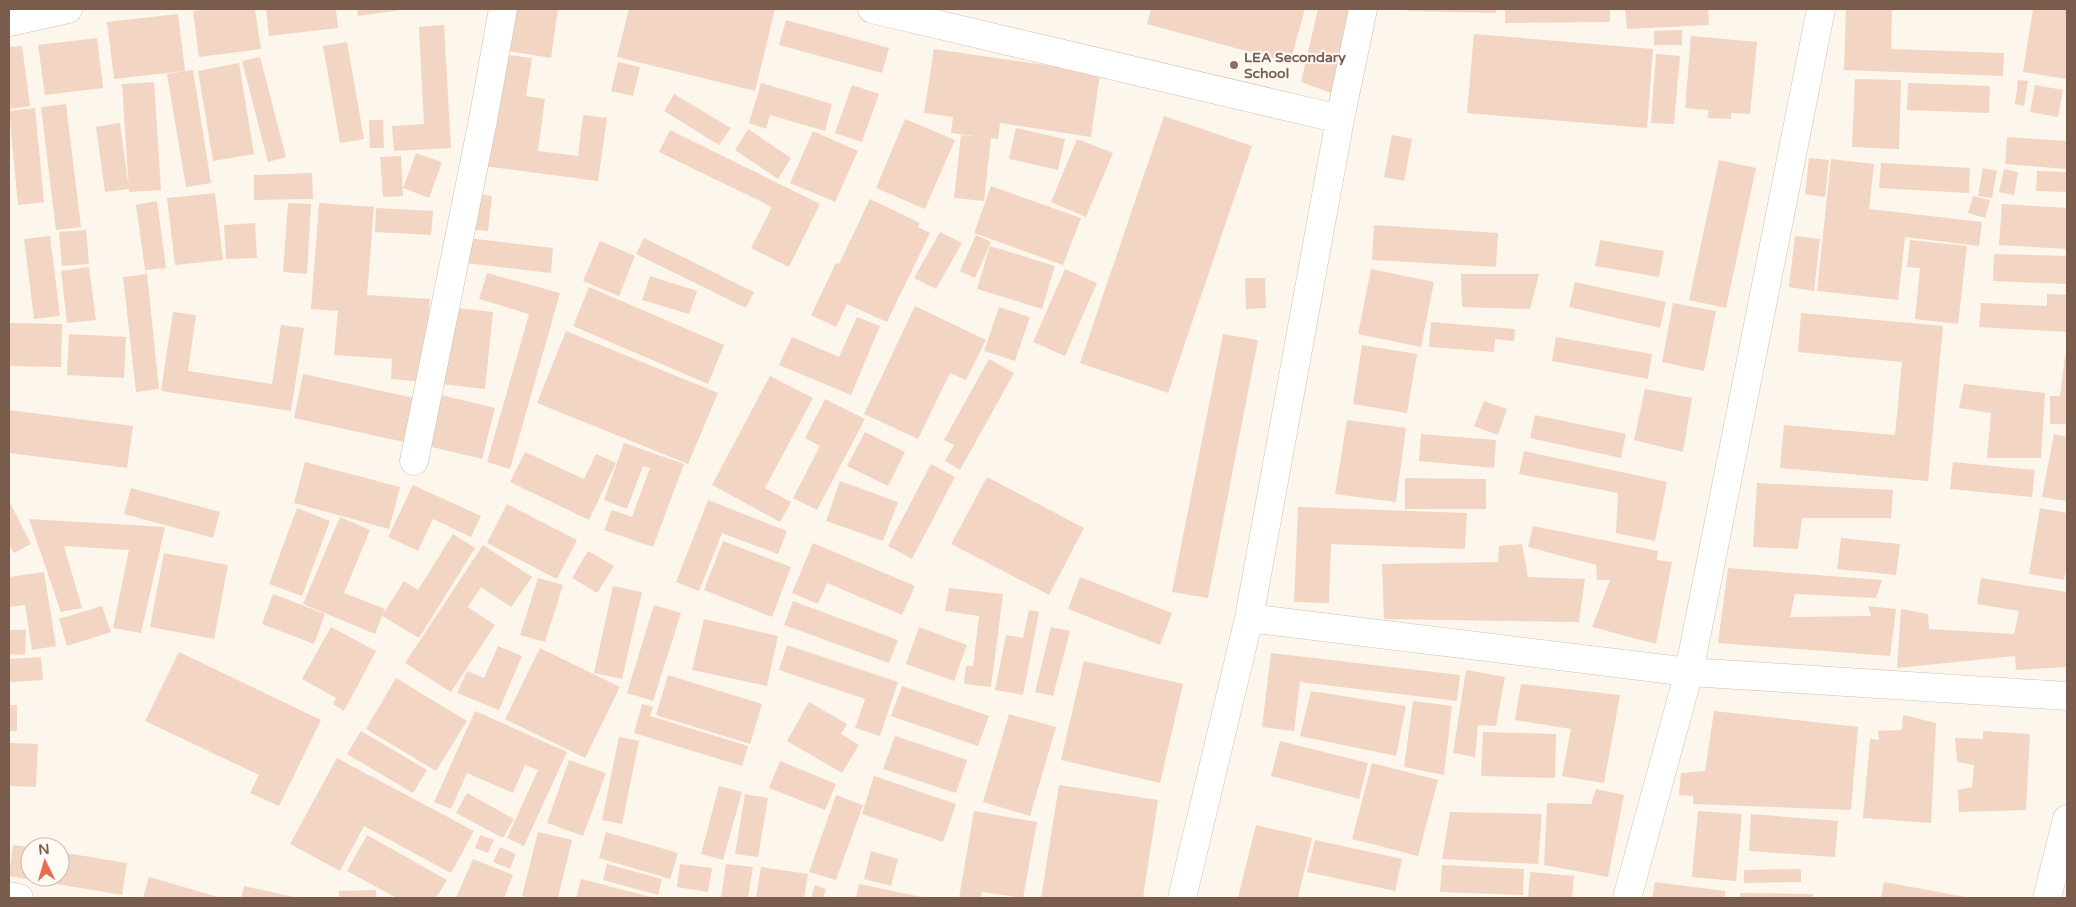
<svg xmlns="http://www.w3.org/2000/svg" width="2076" height="907" font-family="'Varela Round',sans-serif">
	<style>
		.building { fill: #f3d5c3 }
		.lines { fill: none; stroke-linecap: round; stroke-linejoin: round }
		.minor-casing { stroke: #d1beb0; stroke-width: 29 }
		.minor { stroke: #fff; stroke-width: 28 }
		.education-dot { fill: #8d6e63; stroke: #fffaf3; stroke-width: 2 }
		.labels { text-anchor: middle; stroke-width: 4; stroke-linejoin: round; paint-order: stroke }
		.education-label { font-size: 14px; font-weight: bold; fill: #785e54; stroke: #fffaf3; text-anchor: start }
	</style>
	<rect width="100%" height="100%" fill="#fdf6ec"/>
	<path class="building" d="M212,9H255L261,49L199,57L193,11Z
		M266,9H336L338,28L269,36Z
		M357,9H401V10L358,16Z
		M507,9H558L551,58L501,50Z
		M629,9H775L755,91L617,57Z
		M1151,9H1305L1290,63L1147,24Z
		M1318,9H1353L1334,94L1301,82Z
		M1404,9H1497L1496,13L1409,11Z
		M1505,9H1610V22L1505,23Z
		M1625,9H1708L1709,25L1627,29Z
		M1846,9H1892L1891,49L2004,53L2003,76L1844,70Z
		M2033,9H2067V79L2023,72Z
		M178,14L185,71L114,79L107,22Z
		M786,20L889,48L882,73L779,45Z
		M444,25L451,148L394,151L392,126L424,124L419,27Z
		M1682,30V45H1654V31Z
		M1474,34L1653,49L1647,128L1467,113Z
		M1691,36L1757,42L1750,114L1731,113V119L1708,118V110L1685,108Z
		M97,38L103,88L45,95L38,45Z
		M347,42L364,139L340,143L323,46Z
		M22,46L30,106L9,109V47Z
		M934,49L1100,73L1091,137L1000,123L998,139L991,138L984,201L954,198L961,135L982,137L951,133L953,117L924,113Z
		M499,54L532,58L526,96L545,99L538,151L578,156L583,115L607,118L598,181L484,166Z
		M1656,54L1680,56L1674,124L1651,123Z
		M260,57L286,157L268,162L242,61Z
		M618,62L640,67L633,96L611,91Z
		M239,63L254,154L213,161L198,71Z
		M193,70L211,183L186,187L167,74Z
		M1855,79L1901,80L1899,149L1852,147Z
		M2018,80L2028,81L2024,106L2015,104Z
		M154,82L161,190L129,192L122,84Z
		M761,83L832,104L825,131L770,115L766,129L749,123Z
		M1908,83L1990,86L1989,113L1907,110Z
		M852,85L879,94L862,142L835,133Z
		M2035,85L2063,90L2058,117L2030,112Z
		M674,94L731,128L719,145L664,111Z
		M66,104L81,227L56,230L41,107Z
		M35,108L44,202L18,205L9,111Z
		M1164,116L1252,146L1168,393L1080,363Z
		M905,119L955,140L925,209L876,188Z
		M369,120H383L384,148H370Z
		M120,123L129,189L105,192L96,127Z
		M1016,128L1065,139L1058,170L1009,159Z
		M748,129L791,158L778,179L735,150Z
		M670,130L820,204L789,267L751,248L772,207L659,152Z
		M813,131L858,151L835,202L790,183Z
		M1392,135L1412,139L1404,181L1384,177Z
		M2007,137L2067,141V169L2005,164Z
		M1077,139L1113,153L1086,217L1051,202Z
		M416,153L442,162L429,198L403,188Z
		M401,156L403,196L383,197L380,157Z
		M1809,158L1829,160L1825,197L1805,194Z
		M1831,159L1874,164L1869,209L1982,222L1979,246L1905,237L1898,300L1817,291Z
		M1719,160L1756,168L1726,308L1689,300Z
		M1881,163L1970,168L1969,193L1879,188Z
		M1983,168L1997,171L1992,198L1978,196Z
		M2004,169L2018,172L2014,195L1999,192Z
		M2037,171L2067,172V192L2036,191Z
		M312,173L313,199L254,200V175Z
		M991,186L1081,218L1063,265L974,233Z
		M215,193L223,260L175,265L167,198Z
		M472,193L492,196L488,231L468,229Z
		M1973,196L1990,200L1985,218L1968,213Z
		M870,199L920,223L918,227L930,233L887,322L847,304L836,327L811,315L836,263L839,264Z
		M157,201L166,268L145,270L136,205Z
		M288,203L311,204L307,274L283,272Z
		M319,203L374,207L367,295L430,299L423,382L391,379L392,359L334,355L338,311L311,309Z
		M2002,204L2067,208V249L1999,245Z
		M376,208L433,211L431,235L375,232Z
		M255,223L257,258L226,259L224,225Z
		M1374,225L1498,233L1496,267L1372,260Z
		M86,230L89,264L62,266L59,232Z
		M940,232L962,243L936,289L914,278Z
		M976,235L991,242L975,278L960,271Z
		M50,236L60,316L34,319L24,239Z
		M1795,236L1820,239L1814,291L1789,287Z
		M468,238L553,248L551,273L465,263Z
		M644,238L754,292L746,308L636,254Z
		M1600,240L1664,251L1659,277L1595,266Z
		M1910,240L1967,246L1958,324L1915,319L1920,268L1907,267Z
		M600,241L635,256L619,296L583,281Z
		M990,246L1055,266L1042,309L977,289Z
		M1994,254L2067,256V284L1993,281Z
		M89,267L96,320L67,323L61,271Z
		M1065,269L1097,283L1065,356L1033,342Z
		M1371,269L1434,282L1421,347L1358,334Z
		M487,273L560,293L510,469L487,462L529,314L479,299Z
		M147,274L159,389L136,392L123,277Z
		M1461,274H1539L1530,309L1462,307Z
		M650,276L697,291L689,314L642,300Z
		M1245,278H1265L1266,308L1246,309Z
		M1575,282L1666,302L1660,328L1569,307Z
		M589,287L724,345L708,384L573,326Z
		M2047,294L2067,295V332L1979,327L1981,303L2047,306Z
		M1673,303L1716,311L1704,371L1662,362Z
		M915,306L986,340L966,380L950,373L918,439L864,414Z
		M449,307L493,312L485,389L441,384Z
		M999,307L1030,317L1015,361L984,351Z
		M173,312L196,315L188,371L272,384L281,325L304,328L291,411L161,391Z
		M1801,313L1943,326L1928,481L1780,468L1784,425L1895,435L1902,362L1798,352Z
		M857,317L880,326L851,395L779,365L792,337L839,357Z
		M1431,322L1515,329L1514,341L1495,339L1494,352L1429,347Z
		M9,323L62,324L61,367L9,366Z
		M566,331L718,393L688,464L537,403Z
		M69,334L126,337L124,378L67,375Z
		M1223,334L1258,340L1208,598L1172,592Z
		M1556,337L1652,354L1648,379L1552,361Z
		M1362,345L1417,354L1407,413L1353,404Z
		M2065,356H2067V424H2050V396H2060Z
		M989,359L1014,373L960,470L945,461L954,445L944,440Z
		M303,374L419,399L409,443L294,418Z
		M770,376L813,398L765,488L791,502L780,522L712,485Z
		M1964,384L2045,393L2041,458H1987L1991,413L1959,408Z
		M1645,389L1692,398L1683,452L1634,440Z
		M441,395L495,408L482,459L428,446Z
		M825,399L865,419L817,510L793,498L820,446L805,438Z
		M1484,401L1507,409L1498,435L1474,426Z
		M9,410L133,426L127,468L9,453Z
		M1535,415L1626,434L1621,458L1530,438Z
		M1347,420L1406,428L1396,502L1335,494Z
		M865,432L905,452L888,486L847,466Z
		M1421,434L1496,440L1494,468L1419,461Z
		M2054,434L2067,437V501L2042,497Z
		M624,443L684,464L653,547L604,530L612,510L632,517L650,468L643,466L627,509L604,500Z
		M1524,451L1667,482L1655,541L1616,533L1618,493L1519,474Z
		M525,452L584,479L596,454L616,463L589,520L510,482Z
		M305,462L400,487L389,529L294,503Z
		M1953,462L2035,470L2032,497L1950,489Z
		M931,464L955,477L912,559L888,546Z
		M987,477L1084,528L1049,595L951,544Z
		M1405,478L1486,479V509H1405Z
		M840,481L898,502L883,541L826,521Z
		M1757,483L1893,490L1891,518H1802L1798,549L1753,547Z
		M413,485L481,516L471,537L433,519L418,551L388,537Z
		M131,488L220,512L213,538L124,514Z
		M708,500L787,531L778,554L722,533L699,591L676,582Z
		M9,501L31,544L14,553L9,544Z
		M507,504L577,540L557,579L487,543Z
		M1298,507L1467,513L1465,549L1331,544L1329,603L1294,602Z
		M297,508L330,521L302,596L269,584Z
		M2040,508L2067,513V562L2064,580L2029,574Z
		M340,517L370,530L344,593L385,609L375,634L303,604Z
		M29,519L165,527L141,633L113,628L129,550L64,546L82,608L61,612Z
		M1533,526L1658,551L1657,560L1672,562L1656,644L1592,627L1610,580H1597L1596,565L1528,547Z
		M453,534L475,548L419,638L382,616L404,581L418,590Z
		M1841,538L1900,544L1896,575L1837,569Z
		M723,541L791,567L772,617L704,590Z
		M813,543L915,586L902,615L827,583L818,604L792,593Z
		M1522,544L1528,577L1585,579L1579,622L1384,619L1382,564L1498,562L1499,546Z
		M483,545L532,577L511,607L481,587L468,607L495,625L451,692L405,663Z
		M588,551L614,566L597,593L572,578Z
		M164,553L228,565L214,639L150,627Z
		M1728,568L1882,580L1876,598L1795,594L1790,617L1871,616L1868,606L1896,609L1890,656L1718,643Z
		M44,572L56,646L32,650L25,605L9,607V577Z
		M1080,577L1172,613L1160,645L1068,609Z
		M538,578L563,585L545,642L520,635Z
		M1981,578L2067,592V667L2016,670L2015,656L1897,668L1901,609L1928,614L1929,629L2014,634L2019,611L1977,604Z
		M613,586L642,592L622,679L594,673Z
		M949,588L1003,594L991,687L964,684L966,666H973L979,616L945,611Z
		M273,594L325,614L314,644L262,624Z
		M793,601L898,640L889,663L784,625Z
		M654,605L681,613L653,701L627,693Z
		M102,606L111,632L67,646L59,619Z
		M1029,610L1039,612L1023,695L995,690L1006,635L1023,638Z
		M704,619L778,636L767,686L692,670Z
		M331,627L376,651L344,711L333,704L336,698L302,679Z
		M919,627L967,645L954,681L906,664Z
		M1051,627L1070,631L1053,696L1035,692Z
		M9,630H26L25,655L9,654Z
		M787,645L898,682L880,736L855,728L865,699L779,670Z
		M498,646L522,656L499,710L457,693L467,671L484,678Z
		M540,648L620,687L585,758L505,719Z
		M179,652L321,720L279,806L250,793L259,775L145,721Z
		M1271,653L1460,675L1457,701L1300,682L1294,731L1262,727Z
		M41,657L43,680L9,682V659Z
		M1084,661L1183,684L1160,783L1061,760Z
		M1466,670L1505,677L1496,726L1478,725L1475,757L1453,753Z
		M668,675L762,704L750,744L656,715Z
		M396,678L467,721L436,771L366,729Z
		M1521,684L1620,695L1604,783L1562,776L1571,729L1515,720Z
		M902,686L989,716L978,746L891,716Z
		M1311,691L1406,706L1396,756L1300,736Z
		M1413,701L1452,706L1444,775L1404,767Z
		M809,702L847,724L841,734L859,745L842,773L787,741Z
		M642,704L653,707L650,716L748,746L742,766L634,733Z
		M9,705H17V731H9Z
		M475,711L567,752L524,846L507,838L538,770L525,765L513,793L467,773L451,809L434,802Z
		M1714,711L1858,727L1851,810L1693,804V796L1679,795L1681,773L1705,771Z
		M1009,714L1056,727L1030,816L983,802Z
		M1903,715L1936,723L1931,823L1863,818L1870,739L1879,740L1878,731L1902,730Z
		M361,731L427,770L413,793L347,754Z
		M1983,731L2030,734L2026,810L1959,812L1958,790L1972,787L1974,765L1957,762L1955,738L1983,739Z
		M1483,732L1556,734L1555,778L1481,776Z
		M895,736L967,760L956,793L883,769Z
		M619,737L639,741L622,824L602,820Z
		M1280,741L1368,763L1359,799L1271,776Z
		M9,743L38,744L36,787L9,786Z
		M337,758L474,831L451,873L364,826L340,871L290,844Z
		M569,760L606,773L583,836L547,823Z
		M780,761L836,784L825,810L769,788Z
		M1372,763L1438,780L1418,856L1352,839Z
		M874,776L956,804L943,842L862,814Z
		M1059,785L1158,800L1143,898H1041Z
		M719,786L742,792L723,860L701,854Z
		M1596,789L1624,795L1608,877L1544,865L1547,803L1591,804Z
		M467,793L514,819L503,838L456,813Z
		M745,794L768,798L758,857L735,854Z
		M836,795L863,805L836,880L809,872Z
		M974,811L1037,822L1023,898L982,892L981,898H959Z
		M1698,811L1742,814L1736,881L1692,877Z
		M1450,812L1542,814L1538,864L1442,859Z
		M1751,814L1838,821L1835,857L1749,851Z
		M1256,825L1312,838L1298,898H1238Z
		M538,832L572,840L558,898H531L522,896Z
		M606,832L678,853L670,879L599,858Z
		M367,835L447,880L436,898H397L347,871Z
		M480,835L494,840L488,853L475,848Z
		M1315,840L1402,859L1395,891L1307,872Z
		M13,845L30,847V877H60V852L127,863L122,895L9,876Z
		M500,847L516,854L510,869L493,862Z
		M871,851L898,859L891,886L864,879Z
		M473,859L513,875L504,898H456Z
		M607,864L662,879L658,895L603,880Z
		M680,864L712,868L708,892L677,887Z
		M726,864L753,867L748,898H721Z
		M1442,865L1524,869L1523,895L1440,892Z
		M761,867L808,874L804,898H756Z
		M1801,869V882L1744,883V870Z
		M1530,872L1574,876L1572,898H1528Z
		M149,877L222,898H143Z
		M581,879L655,898H576Z
		M1655,882L1725,891V898H1652Z
		M1884,882L1966,897V898H1881Z
		M859,884L921,897V898H856Z
		M815,885L826,889L823,898H811Z
		M244,886L294,897V898H241Z
		M376,890V898H339V891Z
		M1740,893L1813,894V898H1740Z"/>
	<g class="lines">
		<defs>
			<path id="minor" d="M872,9L1340,119
				M9,22L68,9
				M414,461L483,120L503,9
				M1249,618L1689,672L2067,696
				M9,896L19,898
				M1182,898L1249,618L1340,119L1363,9
				M1627,898L1689,672L1821,9
				M2047,898L2067,819"/>
		</defs>
		<use href="#minor" class="minor-casing"/>
		<use href="#minor" class="minor"/>
	</g>
	<circle class="education-dot" cx="1234" cy="65" r="5"/>
	<g class="labels">
		<g class="education-label">
			<text x="1244" y="62">LEA Secondary<tspan x="1244" dy="16">School</tspan></text>
		</g>
	</g>
	<rect width="2076" height="907" fill="none" stroke="#7a5c4d" stroke-width="20"/>
	<g transform="translate(45 862) rotate(355)"><circle r="24" fill="#fffaf3" stroke="#cabbb1"/>
	<path d="M0-4L9 19L0 12L-9 19Z" fill="#e76f51"/>
	<text y="-8" font-size="14" font-weight="bold" text-anchor="middle" fill="#7a5c4d">N</text>
	</g>
</svg>
